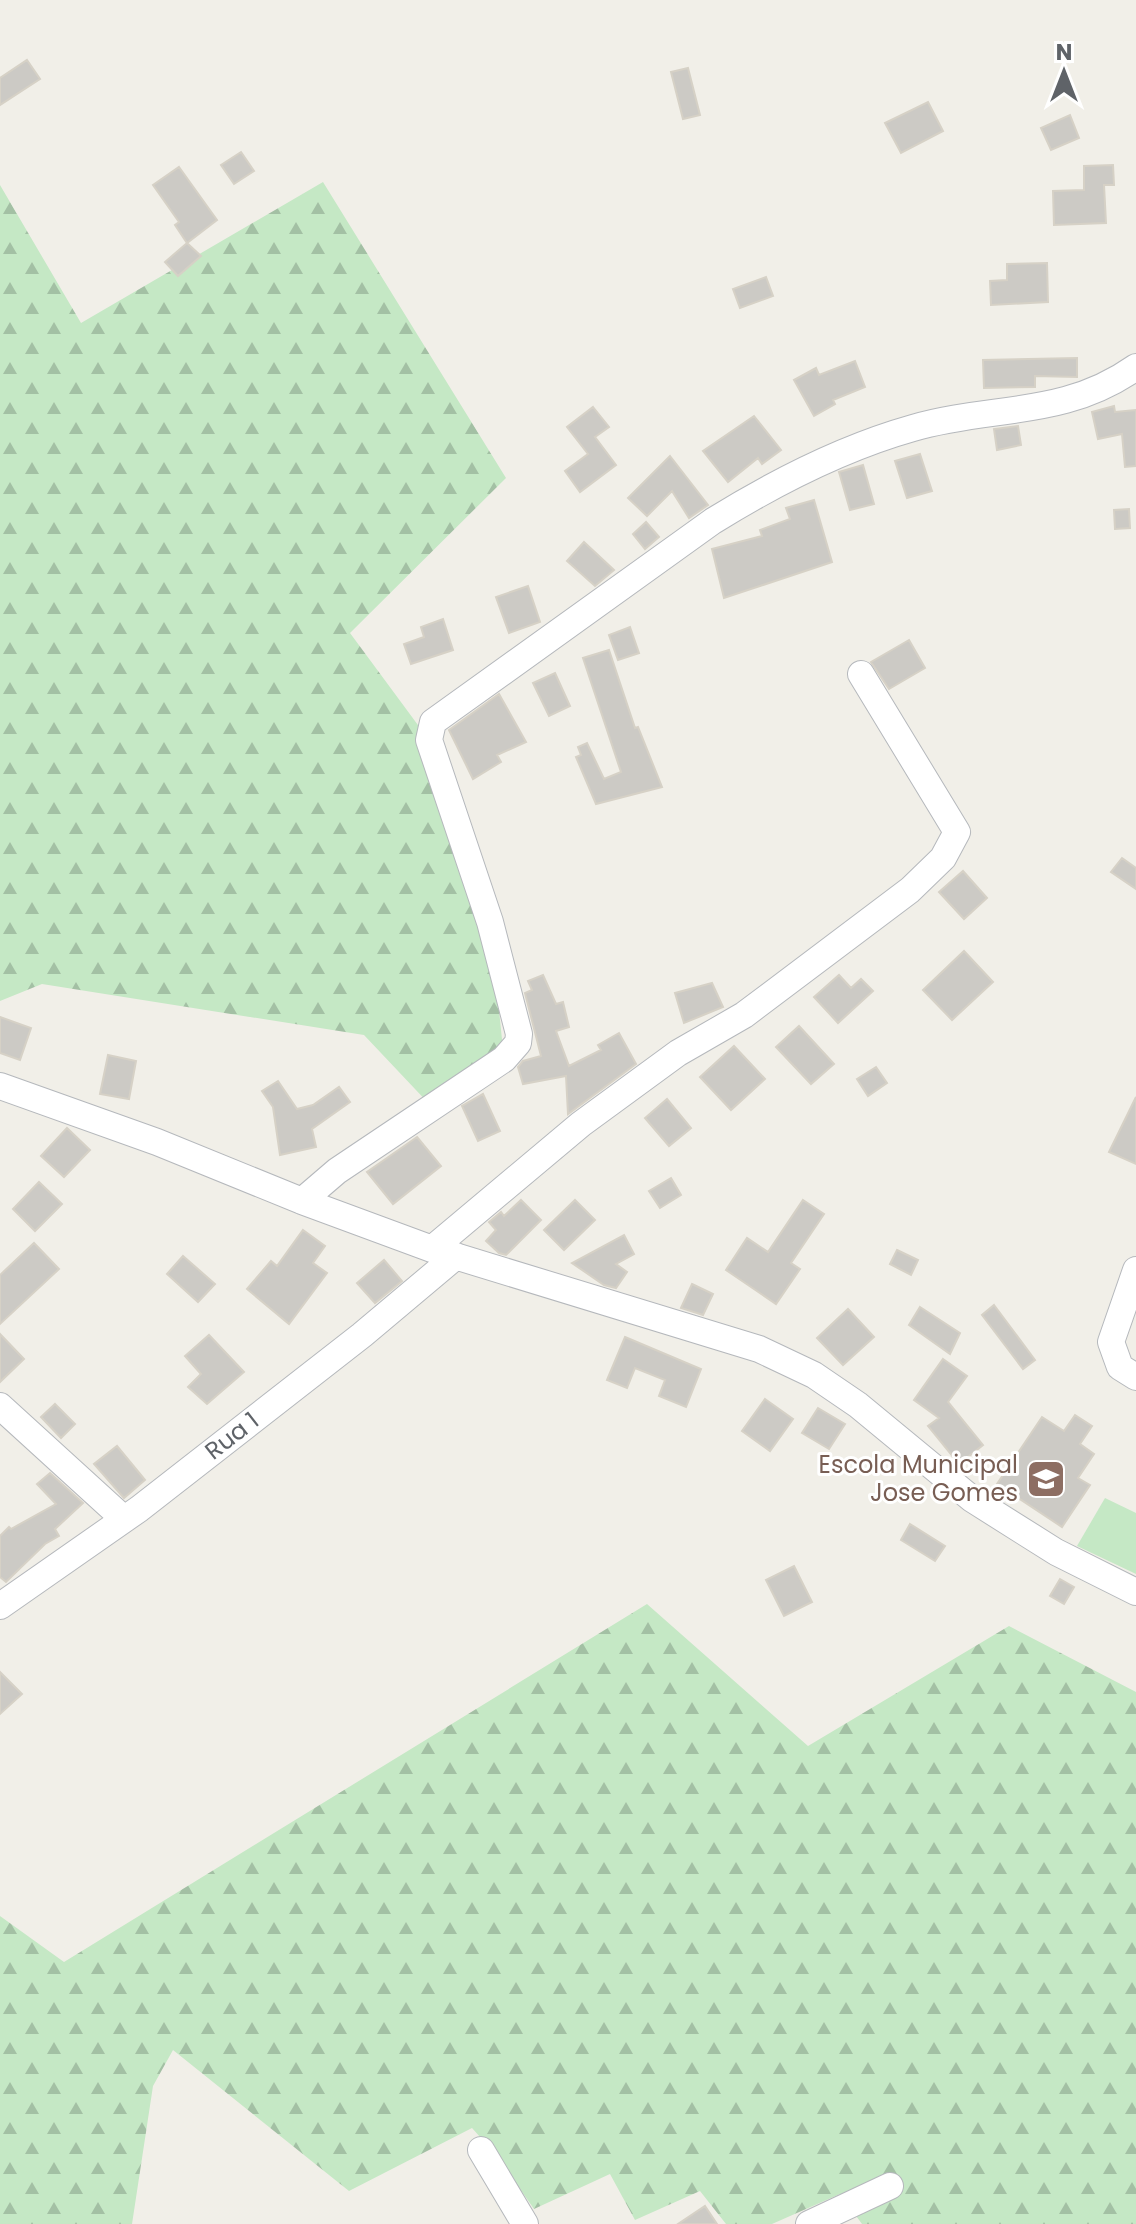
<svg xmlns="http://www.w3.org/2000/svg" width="1136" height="2224" font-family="Poppins,sans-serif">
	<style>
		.forest { fill: url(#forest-firs) }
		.pitch { fill: #c5e8c5 }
		.building { fill: #cccac5; stroke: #d6d1c6; stroke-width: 2 }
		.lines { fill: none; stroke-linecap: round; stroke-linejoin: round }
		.minor-casing { stroke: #b5b8bc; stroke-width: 28 }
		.minor { stroke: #fff; stroke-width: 26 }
		.labels { text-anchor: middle; stroke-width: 6; stroke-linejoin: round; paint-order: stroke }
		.street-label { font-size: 24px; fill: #5f6368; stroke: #fff }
		.education-label { font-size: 24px; fill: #785e54; stroke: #fff; text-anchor: end }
	</style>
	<defs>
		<pattern id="forest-firs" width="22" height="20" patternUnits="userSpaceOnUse" patternTransform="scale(2)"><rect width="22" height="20" fill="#c5e8c5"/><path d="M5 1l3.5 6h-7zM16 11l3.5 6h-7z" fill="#a3c0a4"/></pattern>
	</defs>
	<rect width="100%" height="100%" fill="#f1efe8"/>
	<path class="forest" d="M323,182L506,478L350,633L429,740L490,922L504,1059L432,1107L364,1035L42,984L0,1001V185L81,323Z
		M647,1604L808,1746L1009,1626L1136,1692V2224H862L840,2194L772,2224H726L700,2191L635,2220L610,2174L534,2209L497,2156L472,2128L349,2191L173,2050L153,2086L132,2224H0V1916L64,1962Z"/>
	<path class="pitch" d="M1105,1498L1136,1513V1574L1077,1546Z"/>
	<path class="building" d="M27,60L40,79L0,105V78Z
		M688,68L700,115L683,119L671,72Z
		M928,102L943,131L901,153L885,123Z
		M1070,115L1079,138L1051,150L1041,128Z
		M241,152L254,171L234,184L221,165Z
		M1113,165L1114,185H1104L1106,223L1054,225L1053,191L1084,190V166Z
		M179,167L217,220L187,243L175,225L179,222L153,185Z
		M187,243L201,256L178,276L165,262Z
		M1047,263L1048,302L991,305L990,281L1007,280V264Z
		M766,277L773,296L740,308L733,289Z
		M1077,358V377L1035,376V387L984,388L983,360Z
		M855,361L865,387L833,400L835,404L814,416L794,380L816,368L819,375Z
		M1114,406L1115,412L1136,410V466L1125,467L1122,434L1098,439L1092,412Z
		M593,407L609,427L595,437L616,465L580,492L565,471L588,454L567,427Z
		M754,416L781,450L762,464L758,458L728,482L703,451Z
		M1018,426L1021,445L997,450L994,429Z
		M920,454L932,491L907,498L895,461Z
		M670,456L708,505L689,518L672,491L647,516L628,498Z
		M863,465L874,504L850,510L839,472Z
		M814,500L832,562L724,598L712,549L762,536L760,530L790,519L786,508Z
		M1129,509L1130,528L1115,529L1114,510Z
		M646,522L659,537L645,549L633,534Z
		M584,542L614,570L595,586L567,561Z
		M528,586L540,622L509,633L496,597Z
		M443,619L453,650L411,664L404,644L424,637L421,627Z
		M630,627L639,653L618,660L609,635Z
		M909,640L925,668L889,689L871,662Z
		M609,650L635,728L638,727L662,787L596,804L576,757L581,755L578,747L587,743L604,779L621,772L583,658Z
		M555,673L570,706L549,716L533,683Z
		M499,694L526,742L497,755L501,762L473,779L449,730Z
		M1122,858L1136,868V889L1111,872Z
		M963,871L987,898L964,919L939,892Z
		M964,951L993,982L952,1020L923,990Z
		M543,975L556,1004L563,1002L569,1027L556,1031L569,1066L601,1050L598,1045L619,1033L636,1064L568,1114L566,1076L523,1084L518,1067L523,1061L541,1056L525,993L532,990L528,981Z
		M839,975L851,988L861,979L873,991L838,1023L814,997Z
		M712,983L723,1007L684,1023L675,993Z
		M0,1017L31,1028L20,1060L0,1053Z
		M799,1026L834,1064L811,1084L776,1047Z
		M734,1046L765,1079L731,1110L700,1077Z
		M108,1055L136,1061L129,1099L100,1094Z
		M876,1067L887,1083L868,1096L857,1079Z
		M278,1081L297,1109L313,1105L339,1087L350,1102L312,1129L316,1147L280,1155L273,1107L262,1091Z
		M483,1094L500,1131L478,1141L462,1106Z
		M1136,1097V1164L1109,1152Z
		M667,1099L691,1128L669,1146L645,1118Z
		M67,1128L90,1150L64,1177L41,1156Z
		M417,1137L441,1166L393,1204L367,1172Z
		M671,1178L681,1195L660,1208L649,1191Z
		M39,1182L62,1204L35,1231L13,1209Z
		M521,1200L541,1220L506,1255L499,1253L486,1241L496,1230L489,1222L501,1212L504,1216Z
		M575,1200L595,1220L564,1250L544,1230Z
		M803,1200L824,1214L791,1263L800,1269L776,1304L726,1270L747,1238L768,1252Z
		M303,1230L325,1246L313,1263L327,1273L289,1324L247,1289L271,1261L277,1266Z
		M624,1235L634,1254L616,1264L627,1272L616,1288L604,1285L572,1263Z
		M34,1243L59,1269L0,1324V1275Z
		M897,1250L918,1260L911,1275L890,1264Z
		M183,1256L215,1284L198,1302L167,1274Z
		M384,1260L402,1281L375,1303L357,1283Z
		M692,1284L713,1294L703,1315L681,1308Z
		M994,1305L1035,1360L1023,1369L982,1315Z
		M920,1307L960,1333L950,1354L909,1325Z
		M848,1309L874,1337L843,1365L817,1338Z
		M0,1334L24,1359L0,1382Z
		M209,1335L244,1372L207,1404L188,1387L201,1374L185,1356Z
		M625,1337L701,1369L686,1407L659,1396L665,1380L635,1368L627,1388L607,1380Z
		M943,1359L967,1376L948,1402L983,1445L959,1464L928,1426L939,1418L914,1400Z
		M765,1399L793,1419L770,1451L742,1431Z
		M55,1404L75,1424L61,1438L41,1417Z
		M818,1408L845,1424L829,1449L802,1433Z
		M1075,1415L1092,1426L1080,1444L1094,1454L1078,1478L1090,1485L1062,1527L997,1484L1042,1417L1064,1431Z
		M117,1446L145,1480L124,1498L94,1464Z
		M50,1473L83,1503L55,1529L59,1536L45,1544L6,1582L0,1577V1536L9,1527L11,1529L56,1504L37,1484Z
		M910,1524L945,1546L935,1561L901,1540Z
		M794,1566L812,1602L784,1616L766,1580Z
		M1060,1579L1074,1587L1064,1604L1050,1596Z
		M0,1672L22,1694L0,1714Z
		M705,2206L717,2224H678Z"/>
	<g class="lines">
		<defs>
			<path id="minor" d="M0,1086L157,1142L302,1201L432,1249L759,1349L814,1375L858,1405L972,1499L1056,1552L1136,1592
				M302,1201L337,1171L504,1059L518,1043L519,1034L490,922L429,740L433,722L713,521C776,482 842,448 913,428C993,405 1064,418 1136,367
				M432,1249L581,1124L678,1053L744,1015L910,890L943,858L957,832L861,674
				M1136,1270L1111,1342L1120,1367L1136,1377
				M0,1406L124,1519
				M0,1606L139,1509L362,1335L456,1256
				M481,2150L525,2224
				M809,2224L890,2186"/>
		</defs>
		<use href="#minor" class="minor-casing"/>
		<use href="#minor" class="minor"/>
	</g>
	<defs>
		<symbol id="school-square" viewBox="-11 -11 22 22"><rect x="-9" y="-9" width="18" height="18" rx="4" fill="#8d6e63" stroke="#fff"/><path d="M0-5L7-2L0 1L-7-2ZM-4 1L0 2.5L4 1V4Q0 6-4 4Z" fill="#fff"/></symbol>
	</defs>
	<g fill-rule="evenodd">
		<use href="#school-square" x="1024" y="1457" width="44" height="44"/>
	</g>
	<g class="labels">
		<g class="street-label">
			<text transform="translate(232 1436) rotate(-38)" y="8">Rua 1</text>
		</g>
		<g class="education-label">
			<text x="1018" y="1473">Escola Municipal<tspan x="1018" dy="28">Jose Gomes</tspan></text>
		</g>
	</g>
	<g transform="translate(1064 72)" stroke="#ffffff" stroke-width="6" paint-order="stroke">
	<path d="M0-6L14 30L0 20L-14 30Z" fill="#5f6368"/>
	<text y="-12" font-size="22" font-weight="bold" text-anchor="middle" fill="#5f6368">N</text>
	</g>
</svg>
